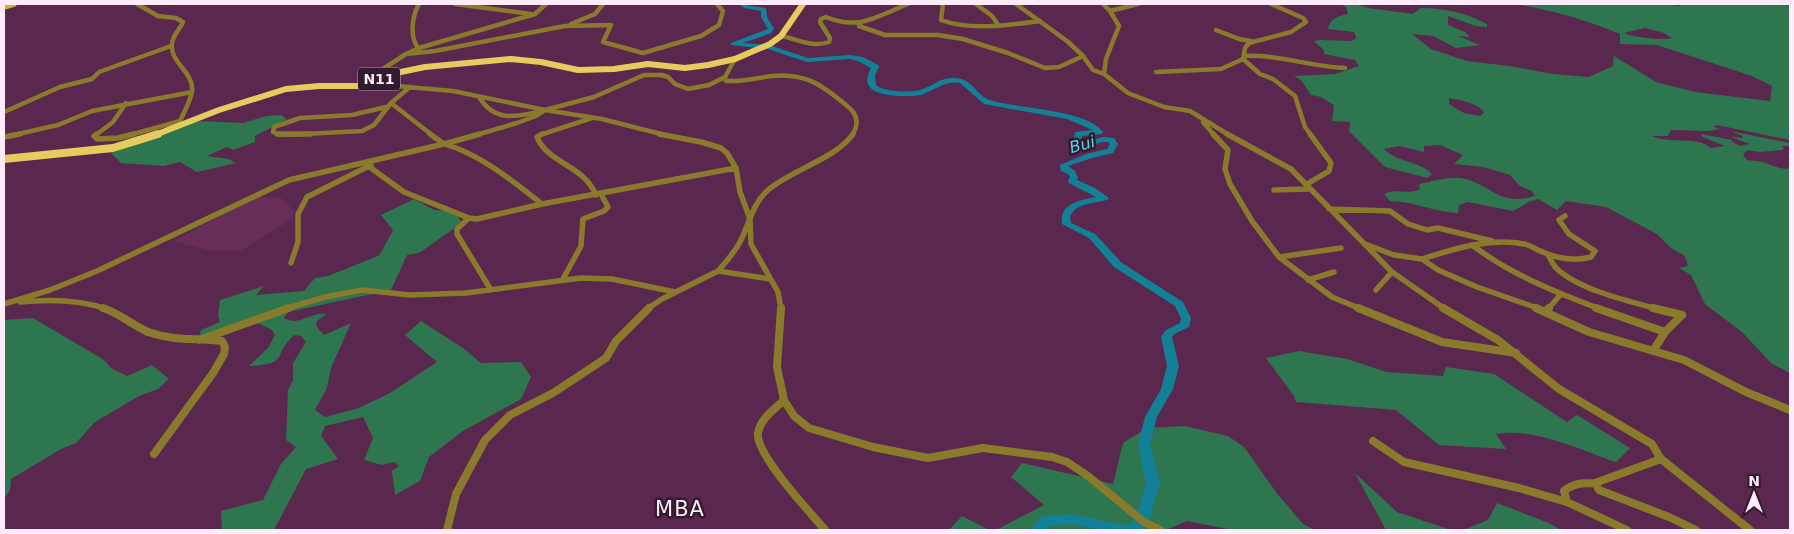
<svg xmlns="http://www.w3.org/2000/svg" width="1794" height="534" font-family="'DejaVu Sans',sans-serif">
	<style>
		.built { fill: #672e59 }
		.forest { fill: #2d764f; fill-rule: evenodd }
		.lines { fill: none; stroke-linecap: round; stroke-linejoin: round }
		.river { fill: #128198; fill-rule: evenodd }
		.minor-far2 { stroke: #8a7a2c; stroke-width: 4.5 }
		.minor-far1 { stroke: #8a7a2c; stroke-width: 5.5 }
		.minor { stroke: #8a7a2c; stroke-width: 8 }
		.major { stroke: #d0b428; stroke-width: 5.5 }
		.highway-far1 { stroke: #e4cc5f; stroke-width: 6 }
		.highway { stroke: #e4cc5f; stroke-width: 8 }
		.labels { text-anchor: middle; stroke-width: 5; stroke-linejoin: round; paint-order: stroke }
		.shield { fill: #321b2c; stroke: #c2adbc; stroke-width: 1 }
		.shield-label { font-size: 14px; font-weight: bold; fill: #ffebf9 }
		.water-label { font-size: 16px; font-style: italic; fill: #59d1ef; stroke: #321b2c }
		.near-quarter-label { font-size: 21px; letter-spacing: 1px; fill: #ffebf9; stroke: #321b2c }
	</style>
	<rect width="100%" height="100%" fill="#5a284e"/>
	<path class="built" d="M253,197L281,198L295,212L292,219L240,251H209L174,241Z"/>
	<path class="forest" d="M1340,4H1356L1368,8L1413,14L1421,8C1445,8 1466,13 1487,24V27L1476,26L1448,16V25L1465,32L1470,37L1458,36L1480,45L1456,48L1433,36L1412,34L1431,49L1467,61L1509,66L1553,74L1589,77L1613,66L1614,56L1656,82L1695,92L1770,101L1772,86L1752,76L1657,45L1620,44V34C1586,20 1552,10 1515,4H1659L1680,6V4H1790V140L1717,125L1713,127L1720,129L1709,131L1674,130H1671L1668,136H1652C1667,144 1700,136 1710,148L1725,146L1703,137L1701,134L1732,140V142L1740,146L1750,144L1731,137L1742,138L1743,136L1730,131L1790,143V146H1782L1784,149L1782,150L1759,152L1747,150L1743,155L1747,160L1763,162L1779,168L1788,169L1790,167V373L1771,363L1742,332L1705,304L1691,275L1679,268L1688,266L1685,256L1671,248L1657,234L1606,207L1566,201L1557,210L1538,199L1529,202L1513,211L1468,202L1459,205L1458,213C1434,212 1413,201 1390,201L1384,194C1398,187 1407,196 1420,189L1419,184C1434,181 1451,175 1466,179C1495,188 1500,206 1535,196L1532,191L1520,186L1510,175L1483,167L1454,164L1463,155L1440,145L1424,146V152L1399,146L1384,149C1397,163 1419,160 1432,174L1427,178L1385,167L1349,131L1350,122L1332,121L1334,105L1321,97L1311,95L1301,80L1294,76L1335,74L1359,66L1355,60L1324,54V50L1314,41L1320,40L1352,41L1356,38L1354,32L1328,29C1330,18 1338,16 1348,14L1346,7ZM1645,28L1664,33L1672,38C1666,41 1631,37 1624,33ZM1449,98C1459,100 1480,103 1484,113L1480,116L1464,113L1449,104Z
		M281,115L287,119L255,136V142L233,150L227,147L207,156L228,159L236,163L197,172L180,162L164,166L121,163L111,153L198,121L243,123L266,116Z
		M414,199L434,210L454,211L462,223L419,253L407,255L391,290L288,312L284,318C299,327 310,312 326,314L317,321L316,326L324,335L351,323L331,368L327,388L315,410L325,417L359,408L390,393L437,362L405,335L421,321L463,348L481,363L521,362L531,377L521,399L463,431L429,457L420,481L395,495L392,471L399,466L394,462L382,465L364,460L373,438L363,417L325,426L321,436L338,459L306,469L274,530H222L221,511L263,500L281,464L296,447L286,440L288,390L293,380V363L306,342L301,336L294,335C271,357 290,364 249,366L268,348L275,335L272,330L258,323L199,336L201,330L220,322L218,316L220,300L264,286L256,295L304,291L315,278L328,276L378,256L382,251L393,230L381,215Z
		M33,318L104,360L111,368L127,376L152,365L169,379L158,389L139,396L95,422L76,443L61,449L11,479L10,490L4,499V320Z
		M1299,351L1347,359L1387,372L1443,376L1446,367L1494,374L1567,422L1577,415L1630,448L1616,462C1580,450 1533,427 1496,434L1506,449L1439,445L1396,410L1296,402L1294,396L1266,358Z
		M1185,426L1228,436L1244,447L1276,492L1303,524L1315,530H1233L1187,521L1166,530H996L1044,505L1011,477L1022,463L1113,484L1123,443L1147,428Z
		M1355,473L1397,512L1451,530H1386Z
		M1497,503L1549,523L1561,530H1463L1488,520Z
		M962,516L989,530H949Z"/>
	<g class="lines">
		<path class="river" d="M739,4L766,8L767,17L774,29L771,33L743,43L769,45L808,58L850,55L863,57L878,65L879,67L875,75L876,85C883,92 910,93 920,90C932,87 939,78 952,78C974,77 974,95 990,100C1017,109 1087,109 1103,132L1102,134L1082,136L1081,141L1084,142L1103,137L1114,138L1118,144L1113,153L1092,158L1068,166L1074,170L1078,177L1077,180L1095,188L1109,198L1107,200C1095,203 1075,203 1070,217L1071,223L1095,234L1122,263L1183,302L1191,318L1189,327L1174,334L1172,337L1179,366L1173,389L1157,417L1150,445L1160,483L1149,521L1141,530H1098L1072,524L1049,526L1046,530H1031L1040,517L1045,516L1072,514L1122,525L1131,524L1136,518L1146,483L1138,445L1145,417L1161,389L1167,366L1161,337L1166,330L1180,323L1181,318L1175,306L1114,267L1089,238L1062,224C1059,203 1081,200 1096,197L1069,183L1068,181L1070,177L1068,174L1061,171L1060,165L1086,154L1107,149L1110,144L1108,142H1103L1084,147L1073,142L1075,132L1093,130L1067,119L984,104L960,83C944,80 935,91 920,95C909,97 875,97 869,86C865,80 869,73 871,68L858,61L850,59L807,62L768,49L731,45V43L768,29L761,17V11L744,8Z"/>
		<path class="minor-far2" d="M137,4L158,16L176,18L183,22C180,29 173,35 172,43C169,63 195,72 192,92C190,102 184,112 180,121L181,124
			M419,4C412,16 409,38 419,49
			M455,4L531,14
			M943,4L941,20C970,31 1010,25 1040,21
			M976,4L992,16L999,26
			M1016,4L1067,41L1083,56L1093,70L1104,74L1128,93L1164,107L1190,111L1229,135
			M1103,4L1110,11L1119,26L1106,59L1104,74
			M1271,4L1303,18L1306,22L1291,32L1249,43L1245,48L1243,59L1260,74L1273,79L1295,96L1305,127L1311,135
			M1110,11L1138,4
			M860,23L859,26L885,35H938L963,39L1008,53L1045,68L1059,67L1083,56
			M571,24L595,14L603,4
			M1216,30L1239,39L1251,41
			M781,36C798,39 812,48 829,42L830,38L820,22L821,19L826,17C859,31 877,16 908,4
			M406,54L435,51L565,26L611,25L603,42L643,53L701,36L719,25L723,11L717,4
			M1244,56C1278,54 1311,67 1345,68
			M735,59L725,77L726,81C742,82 756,78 772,76C806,73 822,85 846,105C857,113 860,123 852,135
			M1156,72L1221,69L1243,59
			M358,85L406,54L419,48L535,14L546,4
			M358,86H396L453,91L545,110L602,119L665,135
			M410,87L391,103L432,135
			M479,97C495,122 513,117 538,112
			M4,112L60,87L92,79L99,72L171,46
			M1203,122L1214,135
			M14,135L58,125L92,111L192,92
			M96,135L113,122L126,103
			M130,135L180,121
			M280,135L273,132L274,127L300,118L352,115L386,107
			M285,135L362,131L374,125L391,103
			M476,135L517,123L536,116L545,110L594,97L644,75H662L668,77L675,84L688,89L709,85L725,77
			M540,135L592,118"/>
		<path class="minor-far1" d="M97,134L94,136L97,139L118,138L134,134
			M277,134H311
			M542,134L537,137C548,164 583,164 596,195
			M659,134L701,142L721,148L727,153L736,168L740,192L750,219L751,244L778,292L781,309
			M1213,134L1228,150L1225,169L1230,184L1252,221L1279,257L1332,297L1361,309
			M1227,134L1291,169L1392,272L1445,309
			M4,137L20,134
			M444,144L480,134
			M445,144C483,156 511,180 542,204
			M364,163L404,192L469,218L477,219L542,204L736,168
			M1307,184L1329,171L1331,163L1310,134
			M1274,190L1308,189
			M1329,209L1390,211L1408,224L1427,230L1438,228L1492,241
			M469,218L457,229V234L491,290
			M1365,244L1394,255L1422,259L1438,270L1477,287L1540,309
			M1472,245C1510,274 1555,292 1600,309
			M1548,255C1551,259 1553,265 1556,268C1579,290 1628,301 1658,309
			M1279,257L1341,248
			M1422,259C1454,249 1490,237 1524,244C1529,245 1534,248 1538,250C1555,258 1573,262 1591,257L1595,251L1569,234L1559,220L1565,216
			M291,263L298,242V214L307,197L371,165
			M718,271C727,261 735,252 741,240C749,224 753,203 768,190C791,170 837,158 853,134
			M563,279L581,246L583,219L604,211L608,207L601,194
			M1308,280L1334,272
			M1376,290L1392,272
			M20,302C49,299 78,299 107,309
			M4,304L50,290L97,271L289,180L444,144L430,134
			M285,309L325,297L362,290L410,295L466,293L581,278L612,279L675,292
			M647,309L662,299L718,271L770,279
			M1548,309L1561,294"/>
		<path class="minor" d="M103,308C119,313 132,325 148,332C173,341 196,338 222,341L225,347L224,354L213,373L154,454
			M781,308L777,367L784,400L794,416L809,428L873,447L928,458L983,448L1052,457L1067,462L1088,476L1144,522L1160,530
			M1358,308L1442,342L1516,353
			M1443,308L1498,340L1559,389L1652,444L1661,459L1595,483L1599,490L1669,517L1696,530
			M1536,308L1589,332L1684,360L1746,392L1790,410
			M1596,308L1665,332
			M1653,308L1682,315
			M1546,311L1549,308
			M199,340L289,308
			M1653,351L1665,332L1682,315
			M784,400C775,409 760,419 758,433C755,454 810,512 825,530
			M1373,441L1404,462L1519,488L1567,502L1627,530
			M1661,459L1750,530
			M1567,502L1564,491C1573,483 1583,483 1595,483
			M447,530L456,494L485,440L510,415L553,393L606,358L616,341L649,308"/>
		<path class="major" d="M4,7L14,4"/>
		<path class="highway-far1" d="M155,135L219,110L286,89L319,86H357L396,73L425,67L511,59L541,62L578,70L614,69L648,64L685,68L708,65L735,59L770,44L781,36L803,4"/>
		<path class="highway" d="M4,159L113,148L158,134"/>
	</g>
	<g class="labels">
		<rect class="shield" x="358" y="67.5" width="42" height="23" rx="4"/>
		<g class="shield-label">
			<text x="379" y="84">N11</text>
		</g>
		<g class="water-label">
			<text transform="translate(1082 144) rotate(-16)" y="6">Bui</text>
		</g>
		<g class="near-quarter-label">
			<text x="680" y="516">MBA</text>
		</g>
	</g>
	<rect width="1794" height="534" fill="none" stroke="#ffebf9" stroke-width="10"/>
	<g transform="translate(1754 494)" stroke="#321b2c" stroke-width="4" paint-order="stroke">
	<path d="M0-4L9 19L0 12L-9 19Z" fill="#ffebf9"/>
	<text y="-8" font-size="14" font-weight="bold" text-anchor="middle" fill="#ffebf9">N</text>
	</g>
</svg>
